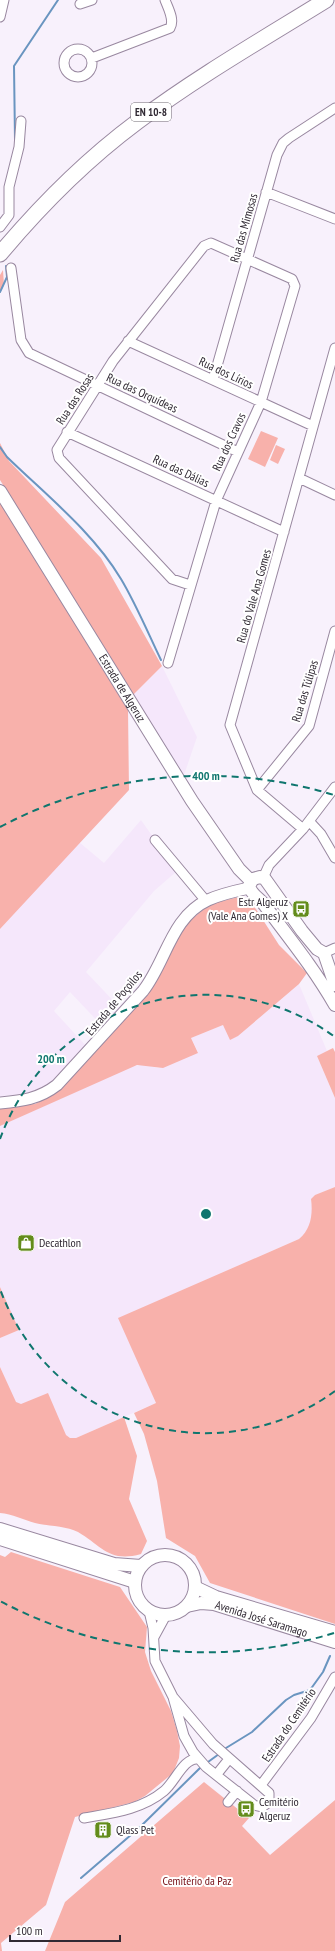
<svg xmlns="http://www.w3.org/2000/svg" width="335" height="1951" font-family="'PT Sans Narrow',sans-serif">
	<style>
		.built { fill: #f5e7fb }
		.green { fill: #f8b1ab }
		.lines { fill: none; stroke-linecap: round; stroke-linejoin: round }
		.stream { stroke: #6a95c0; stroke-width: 2 }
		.minor-casing { stroke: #9988a0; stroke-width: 11 }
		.tertiary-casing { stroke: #9988a0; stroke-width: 13 }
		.secondary-casing { stroke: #9988a0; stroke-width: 14 }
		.trunk-casing { stroke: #9988a0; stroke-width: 17 }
		.minor { stroke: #fff; stroke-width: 9 }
		.tertiary { stroke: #fff; stroke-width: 11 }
		.secondary { stroke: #fff; stroke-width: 12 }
		.trunk { stroke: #fff; stroke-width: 15 }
		.ring { fill: none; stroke: #0f766e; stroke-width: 2; stroke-dasharray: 7 5 }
		.labels { text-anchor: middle; stroke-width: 4; stroke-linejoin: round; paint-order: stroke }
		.shield { fill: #fff; stroke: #6e6970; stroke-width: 1 }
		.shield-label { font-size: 11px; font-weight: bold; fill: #302933 }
		.street-label { font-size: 12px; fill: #302933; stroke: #fff }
		.poi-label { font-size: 12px; fill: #302933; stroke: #fff; text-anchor: start }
		.park-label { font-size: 12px; fill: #771016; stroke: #fff }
		.centre { fill: #0f766e; stroke: #fff; stroke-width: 2 }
		.ring-label { font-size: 12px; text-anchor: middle; font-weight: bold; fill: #0f766e; stroke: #fff; stroke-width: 4; stroke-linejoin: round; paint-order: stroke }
	</style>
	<rect width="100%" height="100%" fill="#f8f1fc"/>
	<path class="built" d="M162,666L197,737L184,775L133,695Z
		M141,820L177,871L154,891L86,972L122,1010L105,1029L70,992L54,1011L88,1048L74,1064L40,1093L0,1096V929L79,842L104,863Z
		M299,984L327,1051L317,1056L335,1098V1187L315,1195L311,1199L313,1213L310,1224L305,1234L299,1239L119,1318L156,1403L76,1438H70L15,1402L0,1367V1338L19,1330L0,1287V1126L132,1066L145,1065L158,1068L198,1052L191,1038L223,1025L230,1039L238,1036Z"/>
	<path class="green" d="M3,270L4,285L0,293V275Z
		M261,431L278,438L265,467L248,459Z
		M0,443L9,461L101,558L162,666L133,695L0,480Z
		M276,445L285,449L278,464L270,460Z
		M0,503L128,710L129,790L0,929Z
		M243,896L256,909L279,945L307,973L299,984L238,1036L230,1040L223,1025L191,1038L198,1053L163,1068L137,1065L0,1126V1107L35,1104L47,1098L56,1092L153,987L182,929L193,918L210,904Z
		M333,1048L335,1052V1098L317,1056Z
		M335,1187V1624L210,1583L195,1556L166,1538L157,1481L144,1434L134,1413L156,1403L118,1318L299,1239C311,1229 313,1214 311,1199L315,1195Z
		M0,1287L19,1330L0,1338Z
		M0,1367L16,1402L21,1404L48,1393L66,1435L70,1438H76L124,1417L137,1456L129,1499L147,1541L141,1554C109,1563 102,1546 78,1532C66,1526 48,1526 35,1523C24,1520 12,1514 0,1513Z
		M11,1552L120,1587L147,1627L145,1652L151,1671L171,1711L177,1731L180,1746L179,1758L173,1773L145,1796L134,1802L75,1817L46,1905L1,1943L2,1951H0V1555L5,1557Z
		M204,1782L249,1818L242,1826L270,1855L335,1800V1951H45L65,1902Z"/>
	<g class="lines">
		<path class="stream" d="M15,140L14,66L58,0
			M0,292L7,277L6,266
			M0,447L7,457C46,495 93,532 121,579C136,604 148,633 161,660
			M226,1748L252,1732L286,1700L294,1695L310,1690L323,1672L330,1656
			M208,1762L219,1754
			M81,1878L139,1828L200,1768"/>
		<defs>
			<path id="minor" d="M80,4L92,0
				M0,17L4,0
				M64 63a14 14 0 1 1 28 0a14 14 0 1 1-28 0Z
				M92,58L170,28C175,20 168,8 165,0
				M266,192L335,219
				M0,227L9,215V187L19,147L21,121
				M11,268L21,340L29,353L238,452
				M128,341L313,426
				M213,380L277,155L283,143L289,138L335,108
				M67,432L284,532
				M299,478L335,495
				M168,663L216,501L261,402L295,286L292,279L211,243L204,246L113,361L57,450L59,458L172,579L190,585
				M257,790L309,726L335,631
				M309,821L321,834L335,858
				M303,829L257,790L230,725L335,348
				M155,840L206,901
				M263,878L269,865L303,829L335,787
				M324,953L335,948
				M149,1611L153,1628L155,1661L173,1697L213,1744L269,1793V1802L262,1807L254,1805L206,1767L193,1752L184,1736L173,1697
				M154,1637L166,1615
				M217,1774L229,1759
				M261,1785L311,1718L335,1677
				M228,1802L237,1791
				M84,1818C112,1813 141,1810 164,1791C175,1782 184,1757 198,1759"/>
			<path id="tertiary" d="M0,1103C22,1101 39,1099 57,1085L143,991C166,962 171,917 208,900C221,894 235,891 249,888"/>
			<g id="secondary">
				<path id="s1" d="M0,491L192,801L239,869L251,881"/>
				<path d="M335,985L324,953L317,949L302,931L265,879L260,877L253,879L249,886C251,895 261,899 266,907C290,939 315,970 335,1005"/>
				<path d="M0,1529L114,1564L141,1566"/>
				<path d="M0,1539L135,1582"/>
				<circle cx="165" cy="1585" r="30"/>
				<path d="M195,1587L216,1597L335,1632"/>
				<path id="s2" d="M187,1606L201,1603L214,1604L335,1642"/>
			</g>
			<path id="trunk" d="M0,254C41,205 86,160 137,122C197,77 263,39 326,0"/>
		</defs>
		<use href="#minor" class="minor-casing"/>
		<use href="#tertiary" class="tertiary-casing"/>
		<use href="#secondary" class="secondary-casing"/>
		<use href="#trunk" class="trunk-casing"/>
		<use href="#minor" class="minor"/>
		<use href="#tertiary" class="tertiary"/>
		<use href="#secondary" class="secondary"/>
		<use href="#trunk" class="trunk"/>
	</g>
	<g class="ring">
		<path d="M335 1391A219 219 0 0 1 0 1289M0 1139A219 219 0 0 1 335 1037"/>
		<path d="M334 1633A438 438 0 0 1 0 1601M0 827A438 438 0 0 1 334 795"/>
	</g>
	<defs>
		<symbol id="bus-square" viewBox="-11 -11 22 22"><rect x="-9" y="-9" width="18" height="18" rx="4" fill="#638c1b" stroke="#fff"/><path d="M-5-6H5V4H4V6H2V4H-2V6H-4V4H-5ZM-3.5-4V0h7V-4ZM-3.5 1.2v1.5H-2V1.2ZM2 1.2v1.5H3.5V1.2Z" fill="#fff"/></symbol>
		<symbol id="shop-square" viewBox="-11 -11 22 22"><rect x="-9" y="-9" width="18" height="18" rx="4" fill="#638c1b" stroke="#fff"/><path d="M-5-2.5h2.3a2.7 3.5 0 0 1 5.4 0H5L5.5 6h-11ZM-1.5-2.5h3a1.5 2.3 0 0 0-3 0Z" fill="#fff"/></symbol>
		<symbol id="building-square" viewBox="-11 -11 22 22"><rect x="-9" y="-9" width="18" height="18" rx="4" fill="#638c1b" stroke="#fff"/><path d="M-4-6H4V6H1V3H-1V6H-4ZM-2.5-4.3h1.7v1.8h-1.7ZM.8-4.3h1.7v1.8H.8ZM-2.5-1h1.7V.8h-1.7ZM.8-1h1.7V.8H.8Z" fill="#fff"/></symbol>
	</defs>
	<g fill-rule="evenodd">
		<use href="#bus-square" x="291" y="899" width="20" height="20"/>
		<use href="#shop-square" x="16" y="1233" width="20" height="20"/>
		<use href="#bus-square" x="236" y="1799" width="20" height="20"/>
		<use href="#building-square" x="93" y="1820" width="20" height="20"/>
	</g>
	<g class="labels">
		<rect class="shield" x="131" y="103" width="40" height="18" rx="3"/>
		<g class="shield-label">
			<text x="151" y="116">EN 10-8</text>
		</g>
		<g class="street-label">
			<text transform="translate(244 228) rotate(-74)" y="4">Rua das Mimosas</text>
			<text transform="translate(226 373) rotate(25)" y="4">Rua dos Lírios</text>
			<text transform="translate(142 393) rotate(25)" y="4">Rua das Orquídeas</text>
			<text transform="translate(75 399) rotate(-57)" y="4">Rua das Rosas</text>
			<text transform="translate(229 442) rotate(-65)" y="4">Rua dos Cravos</text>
			<text transform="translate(181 471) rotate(25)" y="4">Rua das Dálias</text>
			<text transform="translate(254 596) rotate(-74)" y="4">Rua do Vale Ana Gomes</text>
			<text dy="4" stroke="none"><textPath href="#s1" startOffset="232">Estrada de Algeruz</textPath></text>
			<text transform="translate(305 691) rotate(-73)" y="4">Rua das Túlipas</text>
			<text transform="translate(114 1003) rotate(-50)" y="4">Estrada de Poçoilos</text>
			<text dy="4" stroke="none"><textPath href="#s2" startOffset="77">Avenida José Saramago</textPath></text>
			<text transform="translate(289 1725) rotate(-56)" y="4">Estrada do Cemitério</text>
		</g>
		<g class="poi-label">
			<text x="288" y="906" text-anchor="end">Estr Algeruz<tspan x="288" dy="14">(Vale Ana Gomes) X</tspan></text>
			<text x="39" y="1247">Decathlon</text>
			<text x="259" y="1806">Cemitério<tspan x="259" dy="14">Algeruz</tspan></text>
			<text x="116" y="1834">Qlass Pet</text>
		</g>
		<g class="park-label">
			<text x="197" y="1885">Cemitério da Paz</text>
		</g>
	</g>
	<circle cx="206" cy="1214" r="6" class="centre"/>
	<g class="ring-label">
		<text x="206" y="780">400 m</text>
		<text x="51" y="1063">200 m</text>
	</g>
	<path d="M10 1935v6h110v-6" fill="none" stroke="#302933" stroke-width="2"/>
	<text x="16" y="1935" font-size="12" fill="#302933" stroke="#ffffff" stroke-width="3" paint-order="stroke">100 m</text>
</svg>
